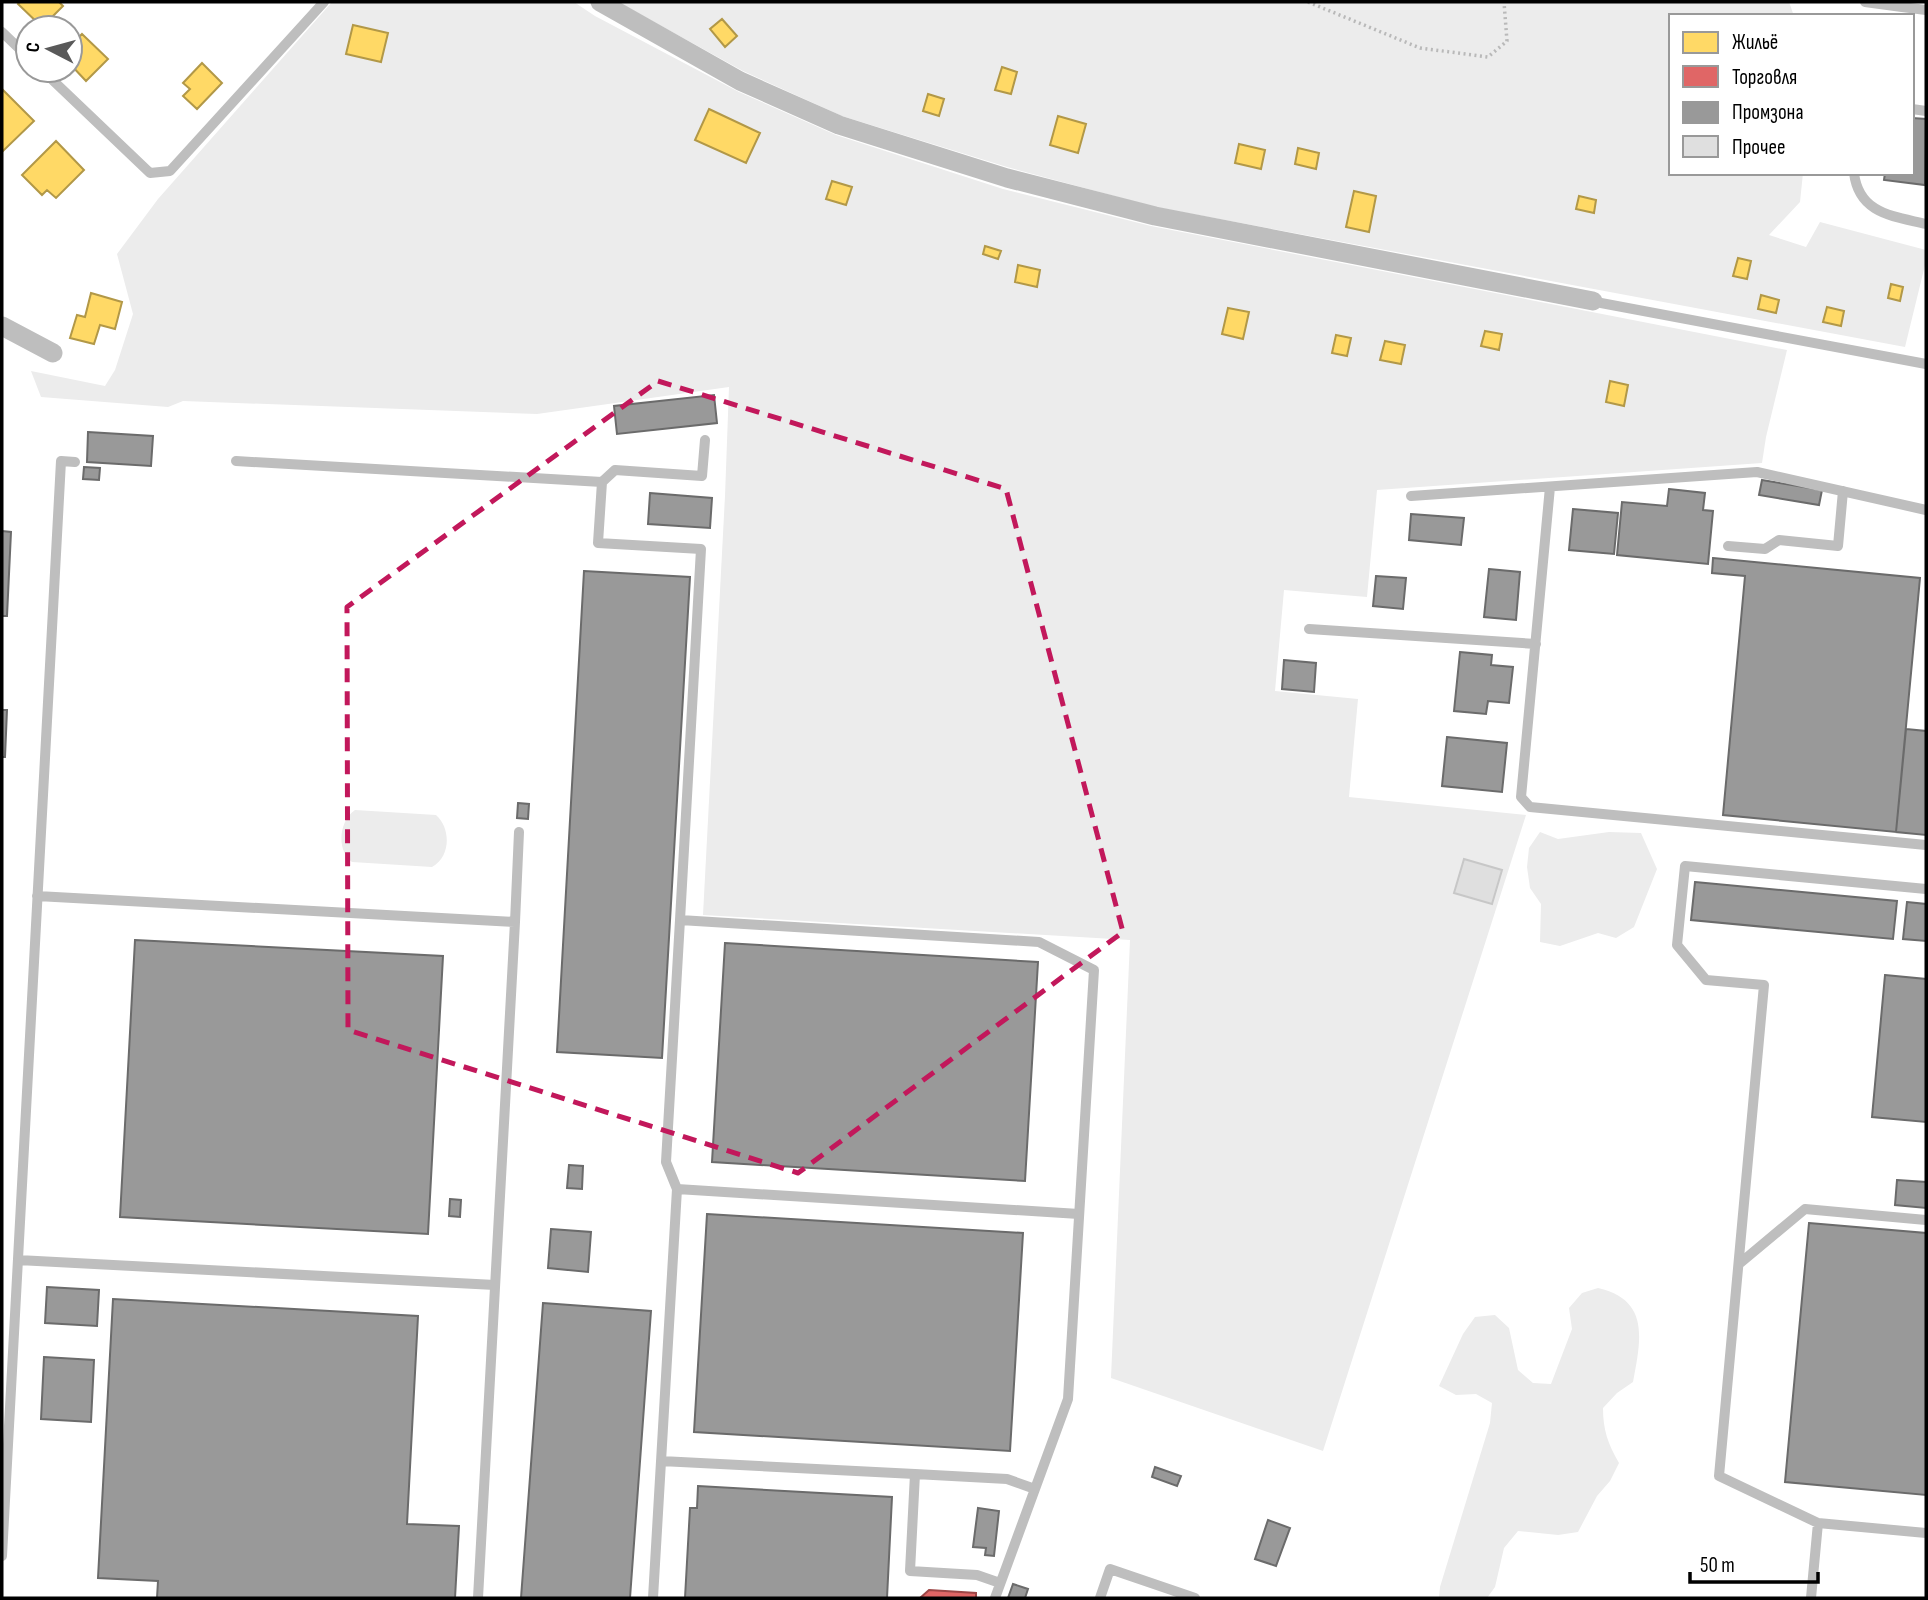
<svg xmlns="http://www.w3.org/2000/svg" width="1928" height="1600" font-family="'Sofia Sans Condensed',sans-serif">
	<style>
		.green { fill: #ececec }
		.homes { fill: #ffd966; stroke: #b29847; stroke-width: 2 }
		.shops { fill: #e06666; stroke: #9d4747; stroke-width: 2 }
		.industry { fill: #999; stroke: #6b6b6b; stroke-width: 2 }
		.building { fill: #dfdfdf; stroke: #c7c7c7; stroke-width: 2 }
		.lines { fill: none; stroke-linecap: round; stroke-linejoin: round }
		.path { stroke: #b9b9b9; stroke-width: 3.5; stroke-dasharray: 2 3.5; stroke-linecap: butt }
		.lane { stroke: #bebebe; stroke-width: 10 }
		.street { stroke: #bebebe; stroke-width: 19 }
		.marked { fill: none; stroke: #c2185b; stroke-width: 5; stroke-dasharray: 14 9; stroke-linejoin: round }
	</style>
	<rect width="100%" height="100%" fill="#fff"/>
	<path class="green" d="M332,2H574L595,16L739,92L836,135L1003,189L1151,226L1787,350L1766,437L1762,463L1377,490L1367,597L1284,590L1275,691L1358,699L1349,797L1526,815L1323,1451L1111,1378L1130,940L703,915L725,496L729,387L537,414L183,401L168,407L41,397L31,371L105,386L115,370L133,314L117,254L158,199Z
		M618,2H1789L1794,16H1671V173H1803L1800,202L1769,235L1806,247L1820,222L1926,250V261L1905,347L1155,207L1007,167L842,116L743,71Z
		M355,810L436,815C451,828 451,857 432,867L352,862C336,850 339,821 355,810Z
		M1540,832L1558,839L1609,832L1641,833L1657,869L1634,927L1616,938L1598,933L1560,946L1540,942L1541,904L1530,888L1527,867L1529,848Z
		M1598,1288C1650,1300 1641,1339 1633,1382L1617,1393L1603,1408C1603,1430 1608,1444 1619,1463L1610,1481L1597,1496L1578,1532L1558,1535L1518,1531L1504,1548L1495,1587L1487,1598H1439L1440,1587L1490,1423L1492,1403L1476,1394L1456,1395L1439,1386L1463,1334L1475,1317L1495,1315L1509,1328L1518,1370L1533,1383L1551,1384L1572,1329L1569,1308L1582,1293Z"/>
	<path class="homes" d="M20,2H59L63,6L42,27L18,4Z
		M722,19L737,36L725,47L710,29Z
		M353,25L388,33L381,62L346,54Z
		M82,34L108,59L86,81L70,64V46Z
		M202,63L222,83L197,109L183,96L190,89L183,83Z
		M1002,67L1017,72L1011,94L995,90Z
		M3,90L34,121L2,152V92Z
		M928,94L944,99L939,116L923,111Z
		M709,109L760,133L746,163L695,140Z
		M1058,116L1086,124L1078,153L1050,145Z
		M56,141L84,170L56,198L47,190L42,195L22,175Z
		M1239,144L1265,150L1261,169L1235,163Z
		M1298,148L1319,153L1316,169L1295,164Z
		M832,181L852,187L846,205L826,199Z
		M1354,191L1376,196L1369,232L1346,227Z
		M1579,196L1596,200L1594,213L1576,209Z
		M985,246L1001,251L998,259L983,254Z
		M1738,258L1751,261L1747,279L1733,276Z
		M1018,265L1040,270L1037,287L1015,282Z
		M1891,284L1903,287L1900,301L1888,298Z
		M91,293L122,302L115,329L100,325L94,344L70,338L77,315L85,317Z
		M1761,295L1779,300L1776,313L1758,309Z
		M1827,307L1844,311L1841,326L1823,322Z
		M1228,308L1249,312L1243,339L1222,334Z
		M1485,331L1502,334L1499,350L1481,346Z
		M1336,335L1351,338L1347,356L1332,353Z
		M1385,341L1405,345L1401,364L1380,360Z
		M1610,381L1628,385L1624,406L1606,402Z"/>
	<path class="shops" d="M929,1590L976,1593V1598H920Z"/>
	<path class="industry" d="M1912,118L1926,119L1925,185L1884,180L1885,173H1912Z
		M714,395L717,423L617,434L614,406Z
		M88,432L153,436L151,466L87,462Z
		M84,467L100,468L99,480L83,479Z
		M1762,480L1822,490L1819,505L1759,495Z
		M1669,489L1705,493L1703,510L1713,511L1708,564L1617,555L1622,502L1667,506Z
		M650,493L712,498L710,528L648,524Z
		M1573,509L1618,513L1614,554L1569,550Z
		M1411,514L1464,518L1461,545L1409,540Z
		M2,531L11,532L7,616H2Z
		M1713,558L1920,578L1896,832L1723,815L1745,576L1712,573Z
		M1489,569L1520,572L1516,620L1484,617Z
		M584,571L690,577L662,1058L557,1052Z
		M1376,576L1406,578L1403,609L1373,606Z
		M1460,652L1492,655L1491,665L1513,667L1509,703L1488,701L1486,714L1454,711Z
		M1284,660L1316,663L1314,692L1282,689Z
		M2,710H7L5,757H2Z
		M1906,729L1926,731V835L1896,832Z
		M1447,737L1507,743L1502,792L1442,786Z
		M518,803L529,804L528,819L517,818Z
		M1695,882L1897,901L1893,939L1691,920Z
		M1907,902L1926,904V941L1903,939Z
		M135,940L443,956L428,1234L120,1217Z
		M725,943L1038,962L1025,1181L712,1162Z
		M1885,975L1926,979V1122L1872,1117Z
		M569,1165L583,1166L582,1189L567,1188Z
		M1897,1180L1926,1182V1208L1895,1205Z
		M450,1199L461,1200L460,1217L449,1216Z
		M707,1214L1023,1233L1010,1451L694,1432Z
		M1809,1223L1926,1233V1495L1785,1482Z
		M551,1229L591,1232L588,1272L548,1268Z
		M47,1287L99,1290L97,1326L45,1323Z
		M113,1299L418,1316L407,1524L459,1526L455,1598H157L158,1581L98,1578Z
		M543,1303L651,1311L630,1598H521Z
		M44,1357L94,1360L91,1422L41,1419Z
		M1155,1467L1181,1476L1177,1486L1152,1477Z
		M698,1486L892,1497L887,1598H685L690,1508H697Z
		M978,1508L999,1511L994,1556L985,1555L986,1548L973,1547Z
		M1268,1520L1290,1528L1276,1566L1255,1559Z
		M1013,1584L1028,1589L1025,1598H1008Z"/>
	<path class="building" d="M1464,859L1502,870L1492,904L1454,893Z"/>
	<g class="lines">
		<path class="path" d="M1308,2L1420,48L1488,57L1507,41L1504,2"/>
		<path class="lane" d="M1865,2L1902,7V2
			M1902,7L1926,10
			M2,32L28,57
			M42,70L150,173L170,171L324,2
			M1912,109L1926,111
			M1854,173C1859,214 1893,216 1926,224
			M1601,303L1926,364
			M236,461L602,482L598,543L701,549L680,920
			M602,482L615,470L702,476L705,440
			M1550,487L1521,797L1530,807L1926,845
			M1411,496L1757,472L1926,510
			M1728,546L1765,549L1779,540L1838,546L1843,491
			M1309,629L1536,644
			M1926,889L1685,866L1677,945L1706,980L1764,985L1719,1476L1818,1523L1926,1533
			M37,896L515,922L478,1598
			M515,922L519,832
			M677,1189L1079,1214
			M18,1260L495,1285
			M1739,1264L1805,1209L1926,1220
			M661,1461L915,1474L910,1571L977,1575L1000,1583
			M915,1474L1007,1479L1035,1489
			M2,1556L61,461L75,462
			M653,1598L677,1189L666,1162L680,920L1039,942L1094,970L1068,1399L995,1598
			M1100,1598L1110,1569L1195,1598
			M1811,1598L1818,1523"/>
		<path class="street" d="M600,2L740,81L839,125L1007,178L1155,216L1593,301
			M2,326L53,353"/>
	</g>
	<path class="marked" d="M658,381L1006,489L1123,932L798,1173L348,1030L347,607Z"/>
	<rect width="1928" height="1600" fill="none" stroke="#000000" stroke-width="7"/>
	<rect x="1669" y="14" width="245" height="161" fill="#ffffff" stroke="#999999" stroke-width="2"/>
	<rect x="1683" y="32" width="35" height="21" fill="#ffd966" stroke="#999999" stroke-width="2"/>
	<text x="1732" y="49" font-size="21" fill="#000000">Жильё</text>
	<rect x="1683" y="66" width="35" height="21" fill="#e06666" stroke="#999999" stroke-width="2"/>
	<text x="1732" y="84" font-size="21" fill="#000000">Торговля</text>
	<rect x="1683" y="102" width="35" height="21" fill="#999999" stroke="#999999" stroke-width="2"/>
	<text x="1732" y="119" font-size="21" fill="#000000">Промзона</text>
	<rect x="1683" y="136" width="35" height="21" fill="#dfdfdf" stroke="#999999" stroke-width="2"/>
	<text x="1732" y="154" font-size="21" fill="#000000">Прочее</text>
	<g transform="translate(49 49) rotate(276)"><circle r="33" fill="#ffffff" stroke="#999999" stroke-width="2"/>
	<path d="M0-5L12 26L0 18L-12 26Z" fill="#595959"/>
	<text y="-10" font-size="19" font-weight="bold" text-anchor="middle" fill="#000000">С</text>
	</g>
	<path d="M1690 1572v10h128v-10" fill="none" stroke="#000000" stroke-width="3.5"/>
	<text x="1700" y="1572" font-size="21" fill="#000000" stroke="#ffffff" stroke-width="5" paint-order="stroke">50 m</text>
</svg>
